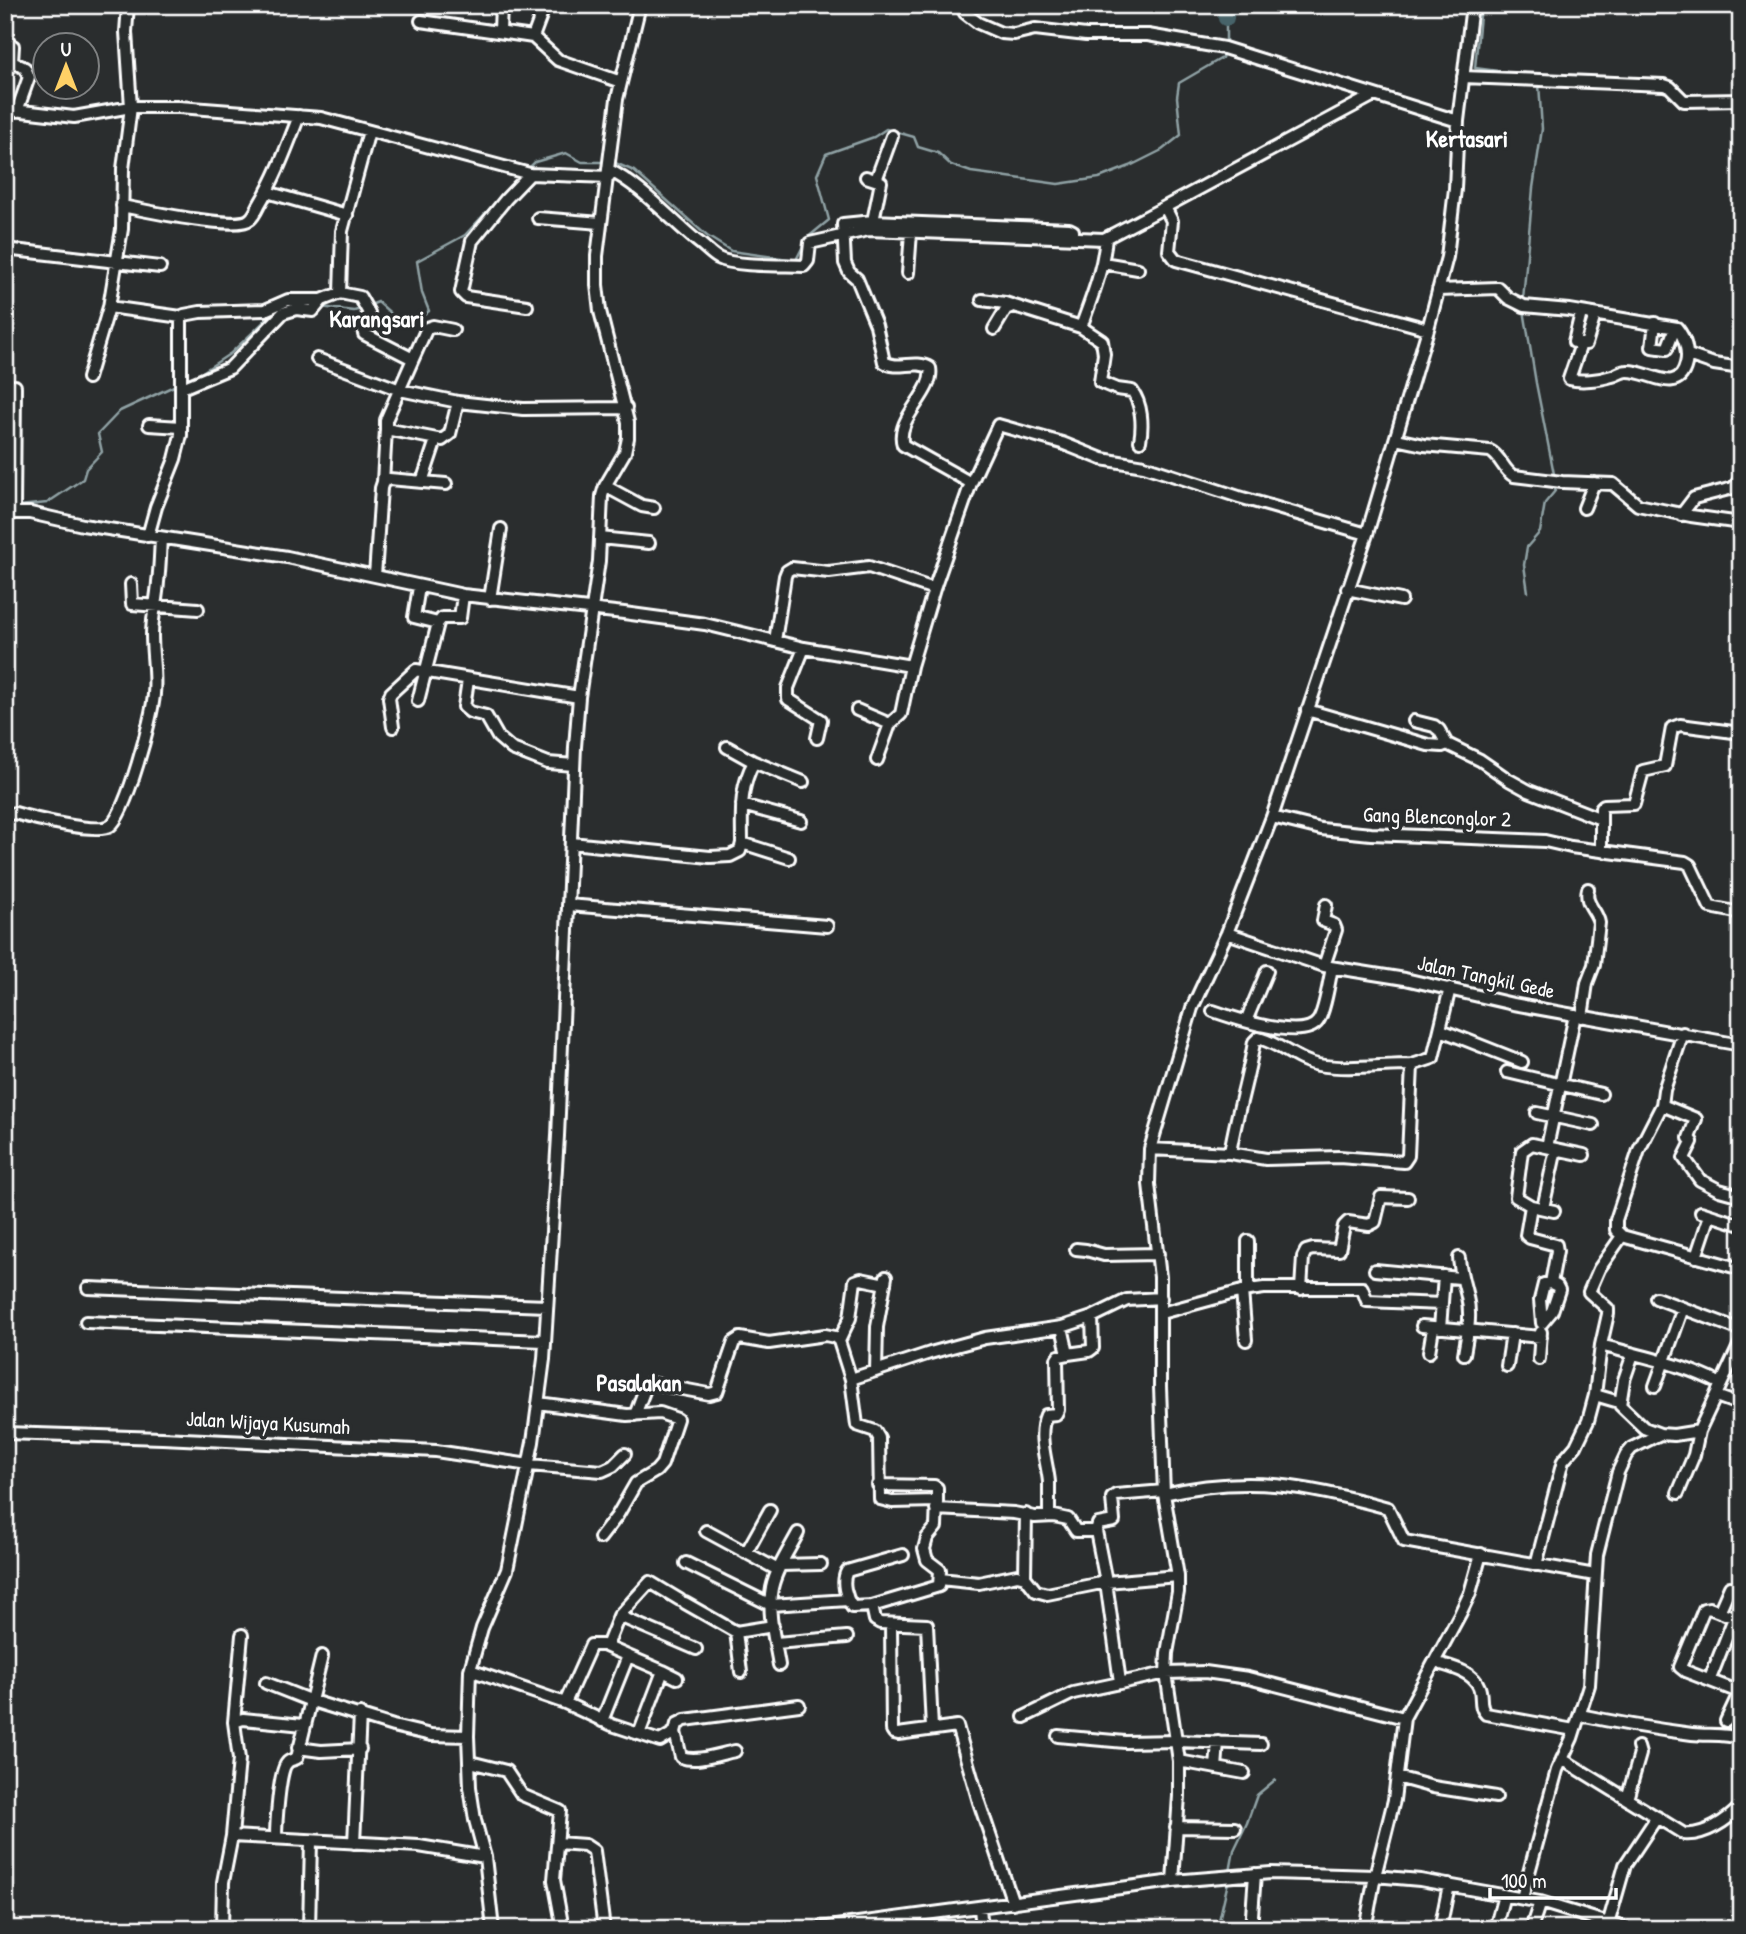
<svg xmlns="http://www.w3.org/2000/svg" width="1746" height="1934" font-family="'Patrick Hand',sans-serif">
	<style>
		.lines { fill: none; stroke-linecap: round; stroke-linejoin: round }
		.stream { stroke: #90a2a5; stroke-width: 2.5 }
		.river { stroke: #466469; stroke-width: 16 }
		.minor-casing { stroke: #fff; stroke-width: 16 }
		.minor { stroke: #2a2d2e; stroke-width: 10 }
		.labels { text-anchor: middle; stroke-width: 7; stroke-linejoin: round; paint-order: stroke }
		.street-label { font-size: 21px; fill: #fff; stroke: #2a2d2e }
		.quarter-label { font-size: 24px; font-weight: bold; fill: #fff; stroke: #2a2d2e }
	</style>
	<rect width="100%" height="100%" fill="#2a2d2e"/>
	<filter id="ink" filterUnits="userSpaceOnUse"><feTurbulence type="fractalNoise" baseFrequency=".0143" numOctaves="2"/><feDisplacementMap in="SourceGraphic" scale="14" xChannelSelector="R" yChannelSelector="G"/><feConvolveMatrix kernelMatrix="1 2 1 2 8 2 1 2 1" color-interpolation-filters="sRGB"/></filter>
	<g filter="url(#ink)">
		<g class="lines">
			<path class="stream" d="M1481,5L1475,68L1521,74
				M1226,43V18
				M613,162L634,171L707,236L731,251L796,260L807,238L829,220L817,175L826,154L874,137L886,129L914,137L918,147L938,153L951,165L971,172L1058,184L1099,178L1130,166L1162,150L1181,135L1177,97L1179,83L1222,58L1224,50
				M528,169L535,162L566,153L582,162H606
				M1523,300L1533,188L1542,129L1539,84
				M368,306L378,302L405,326L413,324L429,311L422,293L417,261L465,235L521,175
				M320,307L354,311L361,309
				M1524,310L1536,383L1555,479
				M195,377L231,353L272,314L280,310
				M19,506L47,503L83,479L86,469L102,452L98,434L120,411L176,385
				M1528,592L1524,565L1527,547L1540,532L1545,503L1555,491V485
				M1230,1872L1234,1850L1247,1823L1257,1795L1275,1780
				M1217,1929L1229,1878"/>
			<path class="river" d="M1226,18L1227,5"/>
			<defs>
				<path id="minor" d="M961,5L965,13L978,23L1001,33L1014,34L1035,29L1086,35H1148L1224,48L1458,121
					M421,21L533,37L558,60L621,82
					M500,31L501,5
					M533,37L545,5
					M5,43L13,46L12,62L25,68L29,77L17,111
					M1463,77L1664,85L1670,87L1684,101L1741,100
					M5,109L74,117L131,107H179L321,118L530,174L609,177
					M609,170C640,185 669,218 697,241C704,246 711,254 718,258C735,267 784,265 804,266L808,261L810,243L868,230L1104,239L1165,207L1172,221L1169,251L1176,260L1428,329
					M866,177L881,182L873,221
					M876,180L892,136
					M267,192L347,215
					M122,206C142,210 238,231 250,219C254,216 257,209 259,205C276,177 287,147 299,116
					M1165,207L1374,95
					M538,218L601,223
					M1106,238C1103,270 1092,297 1081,327L1102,341L1104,354L1100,382L1117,389L1132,391C1142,404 1143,425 1140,441
					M5,249L160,267
					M1103,263L1138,269
					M908,273L911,232
					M1438,290L1498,288L1508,298L1524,306L1569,310L1677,328C1685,338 1689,352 1686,364C1678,397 1649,370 1627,371C1621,371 1618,375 1612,376C1600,380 1581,382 1569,379L1581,344L1574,342L1581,313
					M340,293L342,231L369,131
					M982,300L1005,303L1081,327
					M527,306L466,297L461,292L472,241L506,199L530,174
					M109,307L181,317
					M1655,323L1652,347L1667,349L1675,328
					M994,329L1006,309L1013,306
					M1581,344H1586L1595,315
					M1688,355L1714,364L1741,368
					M317,359L400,390L458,402L523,409L626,408
					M413,359L386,420V429L442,440L450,434L458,402
					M88,378L109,307L122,229L123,169L131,107L126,32L128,5
					M182,388L230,368L283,313L296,309L313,311L322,300
					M149,425L181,427
					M1396,439L1424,445L1490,451C1501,456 1503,471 1514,476L1562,482L1613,484L1638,505L1691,516L1741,523
					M383,482L386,429
					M422,482L436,440
					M971,483L903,445C894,418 935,393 930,368C915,359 898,371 884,362L876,325L857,279L849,272L845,263L843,224L873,221L1069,229L1073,231L1072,237
					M605,486L642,506L654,508
					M1584,508L1594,483
					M5,513H30L83,525L287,557L463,595L624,613L705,624L804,648L911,666
					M14,513L15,386
					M1681,515L1694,498L1733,488L1741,479
					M148,536L156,507L175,459L181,435V320L184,315L200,312L265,310L288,300H322L340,293L360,297L369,313L363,325L364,334L413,359L427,328L433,326L453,330
					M600,538L649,543
					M375,576L381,488L383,482L389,479L446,484
					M131,584L132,604L198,609
					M419,587L414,617L438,623
					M1347,589L1401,600
					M490,599L501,529
					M775,641L785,576L787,571L792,568L829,572L869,567L934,589
					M804,648L788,688V699L821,720L817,738
					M468,680L464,707L470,712L486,716L498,737L512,749L548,763L574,765
					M418,701L438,623L442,618H460L463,595
					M857,710L890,724
					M1307,710L1428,745L1442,746L1447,744
					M1414,721L1434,726L1439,730L1447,744L1480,760L1509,780L1529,791L1601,819V849
					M393,727L389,698L391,693L416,670L579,697
					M727,747L754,762
					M877,760L890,724L901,714L911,666L934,589L971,483L998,425L1062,443L1102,459L1144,466L1239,497L1367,534
					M742,805L801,821
					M5,815L15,813C31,818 96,834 110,826C126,815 153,715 154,694C156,674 152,655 152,635C152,617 157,599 158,582C160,567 160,553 161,539
					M1272,817L1321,829L1371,834L1545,841L1571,847L1685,862L1690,865L1710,907L1741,913
					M1601,819V808L1604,805L1634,804L1643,771L1665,766L1672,728L1680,725L1741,733
					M571,843L710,857L730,856L740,851L742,843C742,815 739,788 754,762L803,782
					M742,843L789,858
					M568,905L827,926
					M1227,933L1324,966L1405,979L1513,1004L1741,1045
					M1324,966L1336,930L1334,925L1323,921L1326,905
					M1213,1011C1233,1018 1304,1042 1318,1021C1325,1011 1329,981 1332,968
					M1582,1017L1587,983L1594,965L1599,923C1597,910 1584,904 1588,889
					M1246,1021L1267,971
					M1441,1030L1522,1062
					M1683,1033L1664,1090L1662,1105L1696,1119L1689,1138L1692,1142L1684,1158L1700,1180L1719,1190L1741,1196
					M1507,1072L1601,1094
					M1662,1105L1639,1150L1616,1220V1230L1622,1236L1741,1269
					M1537,1113L1593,1125
					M1547,1147L1575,1015
					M1150,1149L1230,1153L1266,1159L1339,1157L1404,1162L1408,1156L1412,1065L1433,1058L1450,988
					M1230,1153C1236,1115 1248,1080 1254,1042L1258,1038C1278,1042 1296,1061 1318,1065C1348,1070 1381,1065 1412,1065
					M1531,1206L1526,1235L1530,1238L1556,1245L1557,1251L1551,1283
					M1543,1208L1556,1149
					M1554,1211L1531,1206L1516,1197L1522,1151L1532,1144L1584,1155
					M1701,1212L1741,1225
					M1248,1241V1290
					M1076,1249L1086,1250L1104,1255L1158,1254
					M1696,1257L1710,1215
					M1459,1258C1460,1272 1464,1283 1467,1297C1472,1316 1467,1336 1464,1354
					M1375,1270L1460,1278
					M1551,1283L1557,1286L1559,1290L1552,1311L1542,1323L1540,1300L1544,1284Z
					M88,1288L547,1306
					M1301,1289L1303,1257L1306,1251L1313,1249L1339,1250L1344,1226L1348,1222L1369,1225L1375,1222L1381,1197L1408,1198
					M1242,1291L1246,1340
					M1656,1298L1741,1330
					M1161,1313L1242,1291L1264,1288H1362L1367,1301L1442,1304
					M86,1322L545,1341
					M1422,1326L1541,1337
					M1440,1328L1444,1276
					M839,1341L850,1318L855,1281L861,1279L885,1284
					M1601,1345C1643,1357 1683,1364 1721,1384
					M1429,1352L1433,1328
					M1068,1354L1089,1351L1093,1348L1092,1317
					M1633,1354L1624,1380L1620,1405L1644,1428L1660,1434
					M1539,1359L1541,1332
					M1507,1366L1512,1334
					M876,1371L877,1327L886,1277
					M851,1379L857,1425L875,1431L879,1438L880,1499L892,1502L937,1501L936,1527L927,1538L924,1549L927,1560L940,1570L939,1586L872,1606
					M1655,1386L1683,1308
					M1595,1395L1619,1402
					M1716,1396L1741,1405
					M538,1403L627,1415L660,1413L677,1419L662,1464L656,1471L636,1483L617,1516L600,1538
					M635,1415L646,1386L650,1383L709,1394L717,1392L734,1342L740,1338L769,1343L825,1335L835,1337L839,1341L851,1379L930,1353L985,1338L1062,1327L1092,1317L1127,1300L1161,1298
					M5,1433L162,1438L436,1451L529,1465L602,1471L613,1466L625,1454
					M878,1485L934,1486L937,1488V1501
					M1678,1493L1694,1455L1699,1431
					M1164,1494C1248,1474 1308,1486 1388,1508L1404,1541L1595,1575
					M936,1509L1014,1513L1035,1517L1054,1516L1068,1519L1076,1531H1096L1098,1524L1114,1521L1112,1498L1116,1495L1164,1491
					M1049,1516C1049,1505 1049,1493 1049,1482C1047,1461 1037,1436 1046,1415L1056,1414L1058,1410L1057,1359L1059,1356L1068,1354L1062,1327
					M706,1531L778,1570
					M1096,1531L1106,1582L1120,1682
					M746,1553L770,1510
					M903,1555L847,1571C841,1582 846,1597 852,1607L872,1606L875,1620L880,1623L927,1625L932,1728
					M686,1563L771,1605L848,1600
					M781,1565L821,1564
					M1536,1565L1563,1461L1576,1446L1588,1421L1595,1395L1601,1345L1608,1314V1309L1589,1292L1599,1269L1622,1236
					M1025,1577L1026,1514
					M940,1579L979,1583L1017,1575L1025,1577L1036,1591L1047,1594L1106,1582L1178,1576
					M685,1603L736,1632L773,1626
					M1719,1612L1730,1587
					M619,1616L696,1649
					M891,1624L892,1730L894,1733L898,1734L957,1726L979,1802L1013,1903
					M736,1632L741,1672
					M776,1643L847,1637
					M607,1646L619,1616L650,1582L680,1600
					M628,1656L663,1671L639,1734
					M1435,1662C1450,1667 1473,1671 1479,1687C1483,1697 1478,1706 1486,1714L1574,1730
					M779,1665C775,1641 767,1612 772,1588C776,1569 789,1550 798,1533
					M470,1670L565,1703L612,1725L660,1741L675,1732L677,1724L685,1720L799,1705
					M663,1671L677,1678
					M1710,1679L1734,1618
					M266,1683L309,1700L393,1726L431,1735L468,1736
					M1739,1692L1685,1671L1680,1667L1704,1609L1709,1608L1741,1620
					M565,1703L591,1645H603L628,1656L602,1721
					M1580,1715C1617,1723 1654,1729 1692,1734C1708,1736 1726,1733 1741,1739
					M1024,1717L1073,1693L1166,1673L1205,1672L1248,1678L1404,1718
					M1726,1721L1741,1689
					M234,1722L243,1719L303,1725
					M675,1732L681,1757C697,1763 719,1754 735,1751
					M1058,1736L1125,1742L1177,1741L1261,1744
					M298,1748L321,1751L360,1749
					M1562,1759L1684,1834C1704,1836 1727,1821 1741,1806
					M1179,1761L1244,1773
					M470,1762L506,1771L522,1795L560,1811L554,1880L563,1929
					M1216,1768L1218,1742
					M1397,1777L1433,1787L1496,1797
					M1627,1799L1640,1754L1638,1747
					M1176,1827L1235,1828
					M232,1836L419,1846L485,1857
					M276,1838C276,1826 279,1770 287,1763C289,1760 293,1760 297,1758L322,1656
					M354,1843L360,1714
					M558,1843L585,1845L594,1851L604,1929
					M1173,1881L1179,1796V1761L1166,1673L1167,1653L1178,1592V1576L1164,1494L1160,1387V1277L1149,1184L1150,1149L1192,1008L1227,933L1272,817L1367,534L1428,329L1447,257L1455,189L1458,121L1472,5
					M1522,1898L1557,1770L1572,1738L1589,1685L1597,1555L1618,1472L1626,1455L1632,1448L1660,1434L1674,1435L1699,1431L1741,1342
					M980,1908L982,1929
					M1607,1928L1625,1865L1657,1817
					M222,1929L223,1882L232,1836L239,1759L234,1722L242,1635
					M309,1929L311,1841
					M493,1929L485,1857L475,1820L470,1787L468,1736L470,1670L482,1628L507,1570L533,1442L544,1359L558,1136L575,747L579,697L599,561L602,496L605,486L625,452L628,438V422L600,311L597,285V256L617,99L640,5
					M813,1929L1173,1881L1271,1873L1375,1876L1420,1880L1540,1902L1628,1929
					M1251,1929L1255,1874
					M1365,1929L1375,1876L1394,1800L1404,1718L1460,1614L1470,1593L1481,1554
					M1440,1929L1449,1885
					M1495,1929L1504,1895
					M1531,1929L1540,1902"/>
			</defs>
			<use href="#minor" class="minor-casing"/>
			<use href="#minor" class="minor"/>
		</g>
	</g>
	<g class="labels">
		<g class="street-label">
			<text transform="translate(1437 817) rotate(2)" y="7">Gang Blenconglor 2</text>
			<text transform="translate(1486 977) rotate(12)" y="7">Jalan Tangkil Gede</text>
			<text transform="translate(268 1423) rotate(3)" y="7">Jalan Wijaya Kusumah</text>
		</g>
		<g class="quarter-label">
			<text x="1467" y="147">Kertasari</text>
			<text x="377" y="327">Karangsari</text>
			<text x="639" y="1391">Pasalakan</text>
		</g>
	</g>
	<rect width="1746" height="1934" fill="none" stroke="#2a2d2e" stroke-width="28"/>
	<rect x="14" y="14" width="1718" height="1906" fill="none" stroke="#fff" stroke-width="2.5" filter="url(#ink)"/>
	<g transform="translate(66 66)"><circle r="33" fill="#2a2d2e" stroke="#7f8182" stroke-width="2"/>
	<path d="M0-5L12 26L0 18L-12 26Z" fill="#ffd166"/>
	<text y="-10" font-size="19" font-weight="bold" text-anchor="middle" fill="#ffffff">U</text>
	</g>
	<path d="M1490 1888v10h126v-10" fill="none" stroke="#ffffff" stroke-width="3.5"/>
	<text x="1501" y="1888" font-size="21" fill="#ffffff" stroke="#2a2d2e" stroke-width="5" paint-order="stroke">100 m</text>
</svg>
